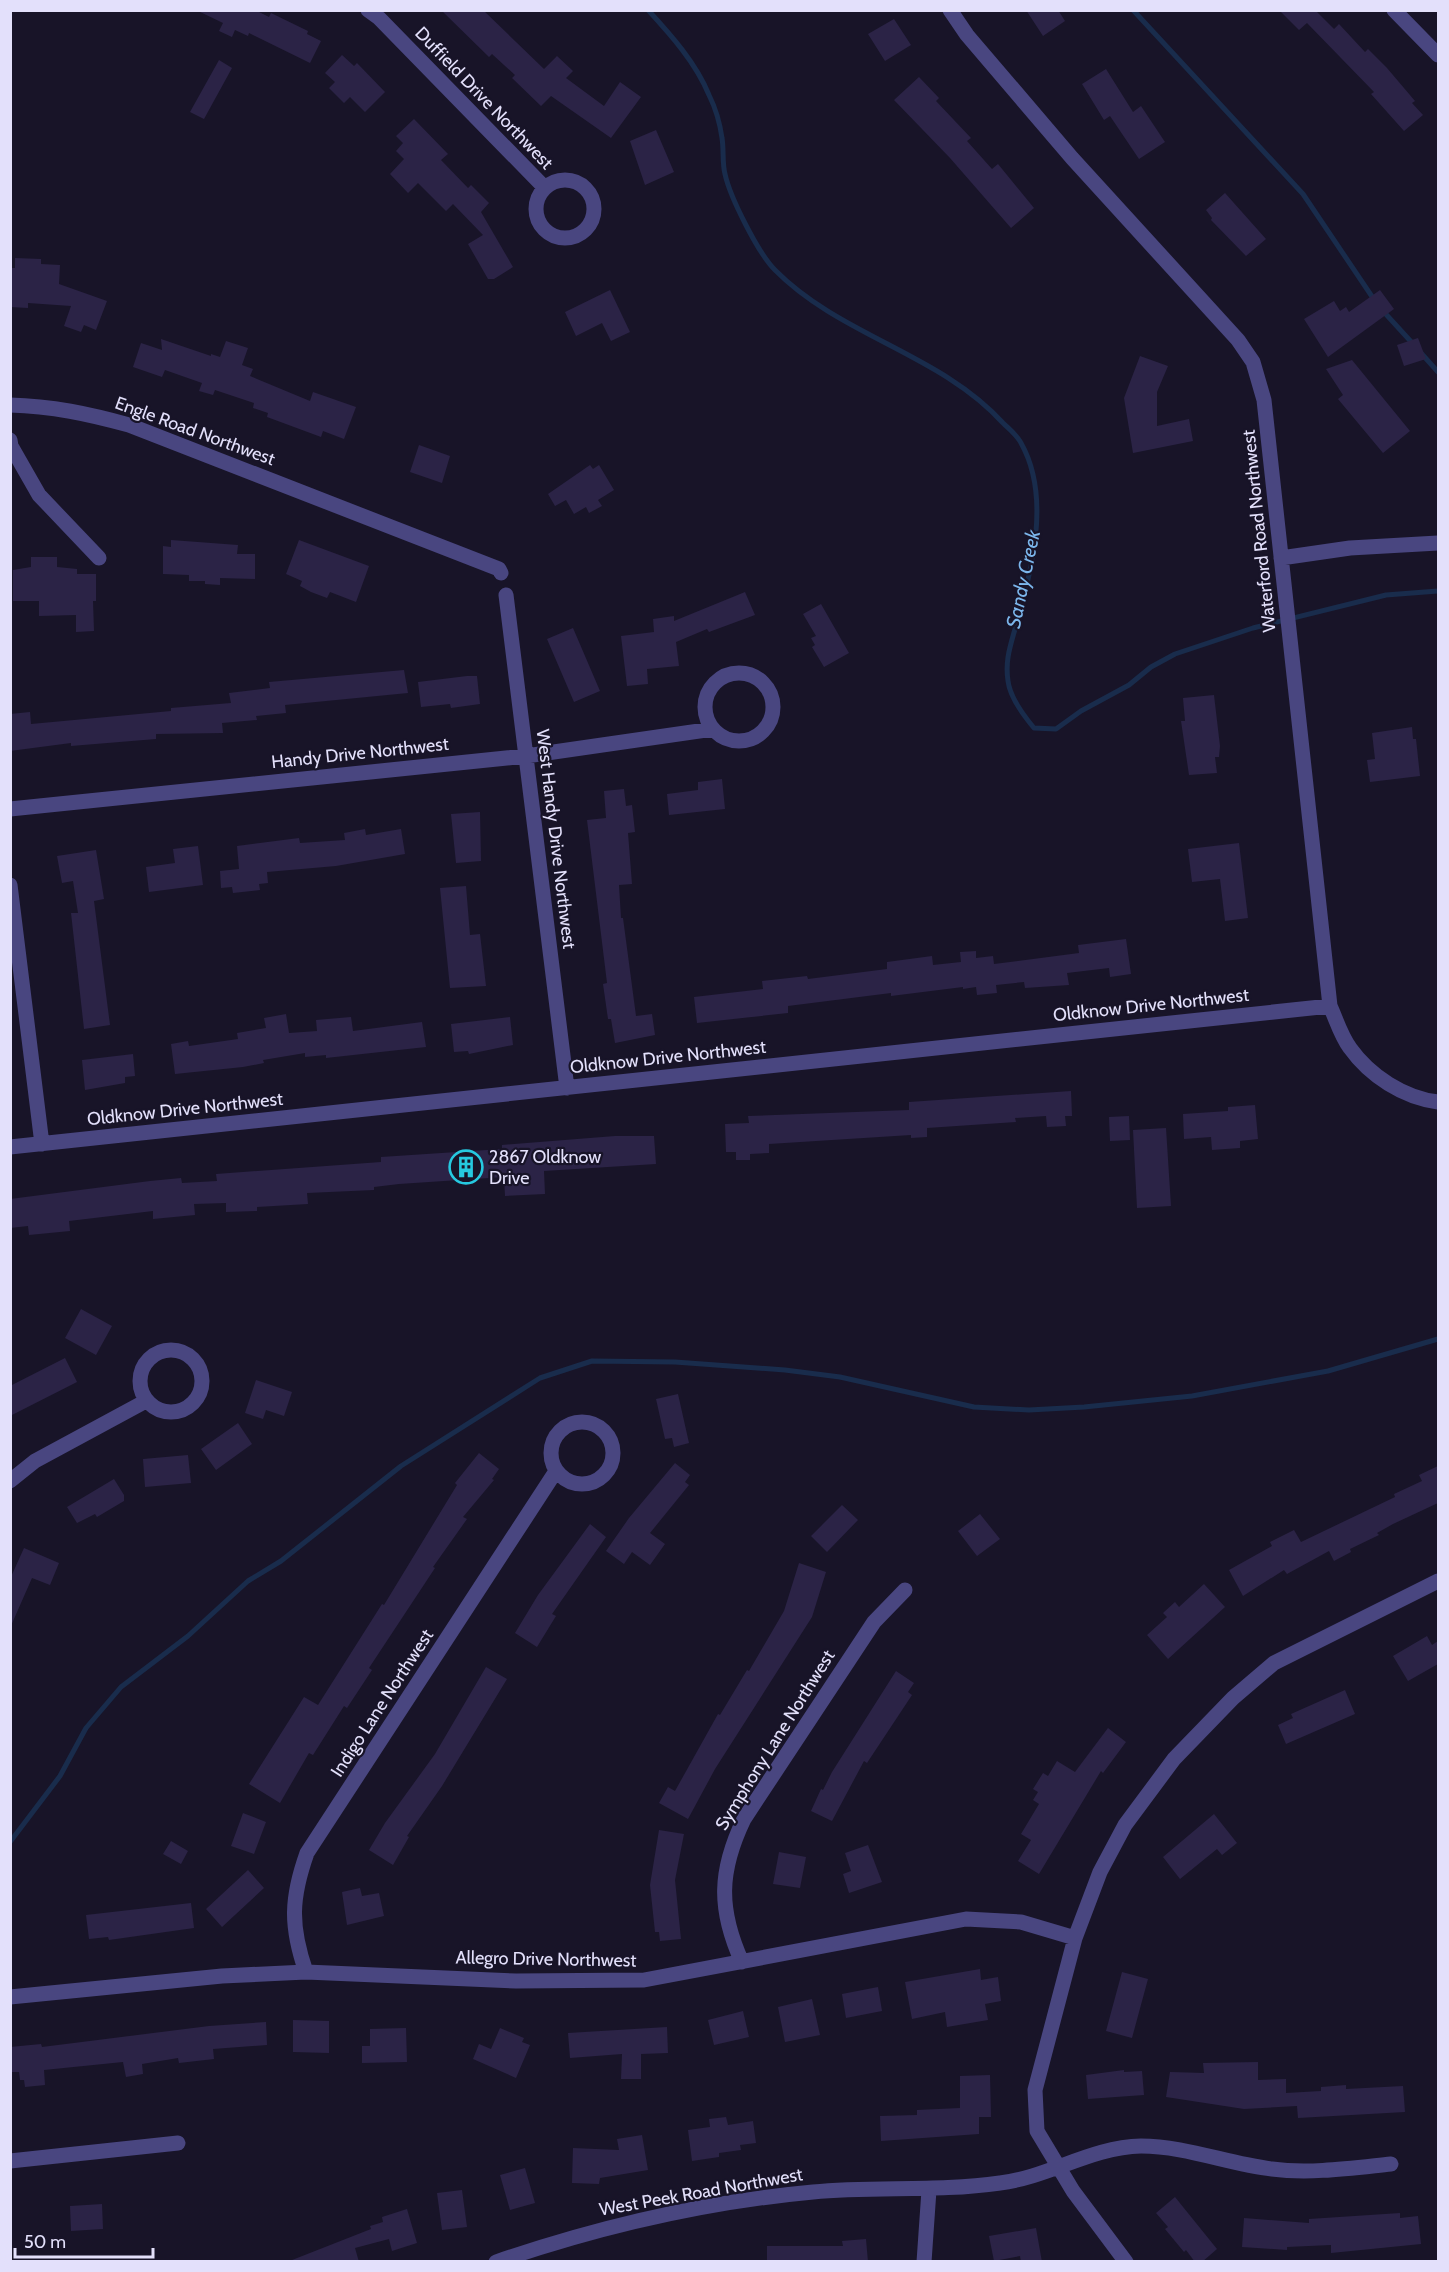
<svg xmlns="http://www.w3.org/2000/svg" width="1449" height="2272" font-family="Cabin,sans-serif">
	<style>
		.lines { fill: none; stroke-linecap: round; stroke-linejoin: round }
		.stream { stroke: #192c4c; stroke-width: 5 }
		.building { fill: #2b2346 }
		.minor { stroke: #494680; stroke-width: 15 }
		.labels { text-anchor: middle; stroke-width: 4.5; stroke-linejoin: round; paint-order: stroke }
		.street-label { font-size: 18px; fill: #e3e0fb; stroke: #181428 }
		.poi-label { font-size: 18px; fill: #e3e0fb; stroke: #181428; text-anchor: start }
		.water-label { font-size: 20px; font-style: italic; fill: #7cb6ec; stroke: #181428 }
	</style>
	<rect width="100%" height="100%" fill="#181428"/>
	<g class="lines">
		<path class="stream" d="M648,10C671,35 696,63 709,95C715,107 720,124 722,138C724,150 722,163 725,174C730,197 758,253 775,270C840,336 941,354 1003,423C1009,429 1017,435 1021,443C1052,498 1031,572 1015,629C1010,647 1005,661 1008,681C1010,698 1024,716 1034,728L1056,729L1081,711L1129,685L1151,667L1175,654L1253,628L1386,595L1438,591
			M1133,10L1303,194L1375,301
			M1383,311L1415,346
			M1421,353L1438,372
			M10,1842L60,1776L86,1728L121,1687L188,1636L248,1581L281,1561L401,1466L540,1378L592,1361L675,1362L785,1370L840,1377L974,1407L1029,1410L1084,1407L1192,1396L1328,1371L1438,1339"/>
	</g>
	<path class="building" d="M196,10H255L269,17L271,13L308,31L307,34L321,41L310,63L249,33L248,36L235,30L232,37L219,31L223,23Z
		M441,10H483L544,69L557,56L573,71L566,78L604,106L620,82L641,97L611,138L551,96L541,106L512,78L515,75L492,54L489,57Z
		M1026,10H1058L1065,21L1043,36Z
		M1279,10H1319L1317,12L1334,29L1339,24L1365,52L1368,49L1387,68L1415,101L1412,103L1423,115L1404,131L1371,94L1374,92L1307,23L1299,30Z
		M894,19L911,45L885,61L868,34Z
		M342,55L354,66L357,63L385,92L365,112L350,97L344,103L329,88L335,82L325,73Z
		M219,60L232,68L204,119L190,112Z
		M1106,69L1133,112L1141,106L1165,142L1139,159L1110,116L1104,120L1082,84Z
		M919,77L939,98L936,101L971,138L967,141L992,169L998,164L1034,208L1011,228L950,158L894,100Z
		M414,119L448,154L441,160L468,188L471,185L489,203L481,212L513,267L494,279H488L468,244L483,235L453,204L446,211L418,183L408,193L390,174L404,159L396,151L403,143L396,136Z
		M656,130L674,172L645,185L630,141Z
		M1225,193L1266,239L1246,256L1211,220L1212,218L1206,210Z
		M15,258L41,259V264L60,265L59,284L107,301L96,330L84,325L81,332L64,326L71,306L28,303V308L10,307V268H15Z
		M610,290L630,332L611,341L602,323L576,336L565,312Z
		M1380,290L1394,309L1328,357L1304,319L1334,301L1340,311L1346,307L1349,312Z
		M1418,338L1426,359L1404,366L1397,345Z
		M161,339L211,356V354L220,357L226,341L248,348L242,365L253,369L250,376L310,401L313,392L356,407L344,439L323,431L321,437L267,417L268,413L253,408L254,403L215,390L213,395L199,391L202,383L165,370L162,377L133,367L141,343L162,350Z
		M1140,356L1168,366L1157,392V426L1189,419L1193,441L1133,453L1124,398Z
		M1352,360L1410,431L1383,453L1338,399L1343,395L1326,369Z
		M419,445L450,456L442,483L410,472Z
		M590,465L593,469L599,465L614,490L598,500L602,506L589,513L586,507L574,514L566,500L555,506L548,494Z
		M171,540L238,545L237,554H255V579L220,578V585L205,584V581H189V575L163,574V546L171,547Z
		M299,540L369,566L356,602L330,592L327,598L311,592L300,586L302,581L286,574Z
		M31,557H57V567L77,569V574H96V601H93L94,631L76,632V615L39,616V601H13V570L31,567Z
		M745,592L755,615L709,632L707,629L676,642L679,666L647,669L648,684L627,686L621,636L654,632L653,619L674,616V621Z
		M821,604L849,653L824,667L812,647L815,645L811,638L816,636L803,614Z
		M573,628L600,691L574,702L547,639Z
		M404,670L408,693L285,705L286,713L256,716L257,720L222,723L223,733L156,734V739L71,746V743L10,751V714L30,712L31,724L171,711V708L231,703L229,693L270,688L269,682Z
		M467,676H477L480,704L451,708L450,704L421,707L418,682Z
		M1214,695L1220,746L1219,757H1215L1217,773L1189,775L1181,721H1185L1183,698Z
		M1412,727L1413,739H1416L1420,776L1370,782L1367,760L1375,759L1372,733Z
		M722,779L725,809L669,815L667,794L698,790V782Z
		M624,789L626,806L632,805L635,832L628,833L632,884L619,885L621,918H623L636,1016L652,1014L655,1035L615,1043L611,1019H608L603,984L607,983L587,820L606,818L604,791Z
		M480,812L481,861L456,863L451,814Z
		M365,829L366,835L401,829L405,854L336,866L267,872L268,883L259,884L260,890L233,893L232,887L221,888L220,871L239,869L237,846L299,838L300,843L345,840L344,833Z
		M1239,843L1248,918L1225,921L1220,879L1192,882L1188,849Z
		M198,846L203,885L149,892L146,867L175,863L173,849Z
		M96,850L104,899L94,901L110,1025L84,1029L71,913H78L73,881L62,883L57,856Z
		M466,886L470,935L480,934L486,986L450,988L440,888Z
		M1126,939L1131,974L1110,977L1109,968L1067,973L1069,985L1025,988L1024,982L996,985L997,993L977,995L976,987L963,989V987L891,996V993L788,1006V1013L697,1023L694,997L763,989L762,981L807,976L808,979L887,969V962L932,956L933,965L961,962L960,952L976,951V958L993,956L994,964L1079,953L1078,945Z
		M286,1014L289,1033L317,1031L316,1020L351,1017L353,1031L422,1022L426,1047L326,1058V1055L305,1057V1053L263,1060L264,1063L243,1067L175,1074L171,1044L188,1041L189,1046L238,1039L237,1033L266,1028L264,1018Z
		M510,1017L513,1045L469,1054L468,1051L454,1052L451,1024Z
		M133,1054L135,1076L125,1077V1083L85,1090L82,1060Z
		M1071,1091L1072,1116H1065L1066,1126L1047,1127L1046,1116L1015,1118L1016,1122L927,1128V1137L911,1138V1135L769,1144V1153L750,1154V1160H736V1152H726L725,1124L749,1123L748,1116L909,1110V1102Z
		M1255,1105L1258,1139L1240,1141V1148L1212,1150L1211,1137L1184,1139L1183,1114L1228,1111V1107Z
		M1129,1116L1130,1140L1110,1141L1109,1117Z
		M1166,1128L1171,1206L1137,1208L1133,1130Z
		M615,1136H654L656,1164L544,1171L545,1194L505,1196L504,1177L399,1184L374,1187V1190L307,1193L308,1204L257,1207V1211L226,1212V1203L194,1204L195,1215L153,1219V1211L69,1221L70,1231L29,1235L28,1226L10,1228V1199L150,1181L181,1178L182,1183L217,1181L216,1174L381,1162V1157L502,1149V1145Z
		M81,1309L112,1326L96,1355L65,1338Z
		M65,1358L77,1382L10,1416V1386Z
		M256,1380L292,1392L284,1416L266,1410L263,1419L245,1413Z
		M678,1394L689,1443L674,1447L672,1438L665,1439L656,1399Z
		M238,1423L252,1444L216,1470L201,1449Z
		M479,1453L499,1469L492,1479L494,1480L463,1517L467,1519L433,1567L435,1568L369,1668L372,1670L347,1708L344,1706L313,1755L309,1753L280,1803L249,1784L304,1697L318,1705L382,1604L384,1605L457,1485L455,1483Z
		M188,1455L191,1483L145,1487L143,1459Z
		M675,1463L690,1475L685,1482L689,1485L650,1533L665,1544L650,1565L632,1552L624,1564L606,1551L629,1518Z
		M1438,1466V1503L1393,1524L1377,1533L1379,1535L1350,1549L1351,1552L1334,1561L1329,1551L1287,1574L1284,1570L1243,1596L1229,1570L1272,1546L1270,1542L1294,1530L1301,1542L1395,1497L1394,1494L1422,1481L1419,1475Z
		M114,1479L124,1495V1501L97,1517L95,1514L77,1523L67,1507Z
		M842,1505L858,1520L827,1552L811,1536Z
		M980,1514L1000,1539L977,1556L958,1531Z
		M590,1524L606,1537L552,1614L556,1616L537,1647L515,1633L538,1595Z
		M24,1548L59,1563L50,1585L32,1578L10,1628V1579Z
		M799,1563L826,1572L812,1617L715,1769L688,1819L659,1803L668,1787L675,1791L718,1714L720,1715L747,1670L749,1671L784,1611Z
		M1204,1584L1225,1607L1168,1659L1147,1635L1167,1617L1163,1613L1175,1602L1179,1607Z
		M1427,1636L1432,1645L1438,1641V1664L1408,1681L1393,1656Z
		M486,1667L507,1679L442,1786L407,1836L409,1837L393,1865L369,1850L385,1823L435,1754Z
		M896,1671L914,1683L908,1692L912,1695L867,1763L864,1761L832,1821L811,1811L821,1789L823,1790L832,1772Z
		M1345,1690L1355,1714L1286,1744L1278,1725L1293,1718L1291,1714Z
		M1108,1728L1126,1742L1103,1773L1101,1771L1039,1874L1018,1861L1031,1840L1021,1834L1039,1804L1033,1800L1038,1792L1033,1789L1043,1773L1048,1776L1057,1761L1075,1772Z
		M243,1813L266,1822L254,1854L231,1846Z
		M1214,1814L1237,1843L1222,1855L1217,1849L1180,1879L1163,1857Z
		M659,1830L684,1834L675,1880L681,1939L660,1941L659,1932H655L650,1885Z
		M171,1841L188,1851L181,1864L163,1854Z
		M868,1845L882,1882L849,1893L843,1874L851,1871L845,1853Z
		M779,1852L806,1857L800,1888L773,1884Z
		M248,1870L264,1888L222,1927L206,1909Z
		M360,1888L362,1896L379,1893L384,1916L347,1925L342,1892Z
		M191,1903L194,1928L109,1940L108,1937L89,1939L86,1915Z
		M980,1969L981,1980L998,1977L1001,2001L985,2004L988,2020L947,2027L945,2012L912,2019L905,1982Z
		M1122,1972L1148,1979L1132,2038L1106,2031Z
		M878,1987L882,2011L846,2018L842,1994Z
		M812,1999L820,2035L785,2042L778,2007Z
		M743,2011L749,2037L714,2045L708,2020Z
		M293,2020L329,2021V2053L293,2052Z
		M266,2022L267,2045L213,2049L214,2059L179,2063L178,2058L142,2064L143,2074L126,2077L123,2062L44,2070L45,2085L25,2087L24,2080H20L19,2072H10V2047L41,2044L42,2047L209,2026Z
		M667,2027L668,2053L641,2054V2079H621L622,2054L570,2058L568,2033Z
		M406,2028L407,2062L362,2063V2046H370V2029Z
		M500,2028L524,2038L522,2042L530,2045L516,2078L473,2059L479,2044L491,2049Z
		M1258,2062V2080L1286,2079V2093L1321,2091V2087L1346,2085V2089L1403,2086L1405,2112L1298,2118L1297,2106L1244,2109L1166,2097L1170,2072L1204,2073L1203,2063Z
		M1124,2070V2072L1142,2071L1144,2095L1088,2099L1086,2075Z
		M990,2075L991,2117H979V2134L881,2141L880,2116L917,2115V2110L960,2108V2076Z
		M726,2117L728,2125L753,2121L756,2143L740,2145L741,2150L719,2153V2157L692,2161L688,2130L710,2127L709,2119Z
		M642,2135L648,2170L600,2178L599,2184L572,2183L573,2148L619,2150L617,2139Z
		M525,2168L535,2203L510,2210L500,2175Z
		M462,2190L467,2227L442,2230L437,2193Z
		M1175,2197L1217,2249L1202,2262H1195L1186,2250L1184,2252L1165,2229L1168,2227L1156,2213Z
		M102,2204L103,2229L71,2231L70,2206Z
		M407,2209L417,2243L392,2251L389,2239L355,2248L359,2262H287L371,2229L370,2226L383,2222L382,2217Z
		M1400,2213V2218L1418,2216L1421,2244L1331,2253V2245L1287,2247V2250L1242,2247L1244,2218L1309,2223V2219Z
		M1036,2228L1042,2262H1021L1020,2256L994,2261L989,2236Z
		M866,2239L868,2262H767V2246H843L842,2241Z"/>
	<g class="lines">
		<path class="minor" d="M368,10L379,18L545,188
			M950,10L967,35L1072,158L1238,340L1253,362L1264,400L1330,1006C1336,1019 1341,1036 1350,1048C1370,1076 1404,1098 1438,1102
			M1394,10L1438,55
			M536 209a29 29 0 1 1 58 0a29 29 0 1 1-58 0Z
			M10,405C52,406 89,414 129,425L499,569L501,573
			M10,440L11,446L39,495L99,558
			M1281,558L1350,548L1438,543
			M506,595L567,1088
			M705 707a34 34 0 1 1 68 0a34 34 0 1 1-68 0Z
			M10,809L526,756L713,729
			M10,885L42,1144
			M10,1147L1330,1006
			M140 1381a31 31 0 1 1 62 0a31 31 0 1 1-62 0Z
			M551 1453a31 31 0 1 1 62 0a31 31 0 1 1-62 0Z
			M10,1481L35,1461L146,1401
			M742,1962C718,1909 719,1871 744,1819L874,1622L905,1590
			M306,1972C290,1926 291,1898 307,1853L556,1471
			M10,1997L222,1976L306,1972L516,1981L644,1980L966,1919L1021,1922L1075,1938
			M10,2161L178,2143
			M496,2262C598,2227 705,2202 813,2192C875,2186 938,2192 1000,2183C1049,2177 1091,2147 1141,2146C1186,2146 1228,2164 1272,2169C1310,2174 1352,2168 1391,2164
			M924,2262L929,2190
			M1126,2262L1073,2191L1037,2131L1035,2090L1075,1938L1100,1872L1125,1825L1174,1759L1233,1698L1274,1663L1438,1581"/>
	</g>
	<defs>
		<symbol id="building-ring" viewBox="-11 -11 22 22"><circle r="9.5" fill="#181428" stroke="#26c9e0" stroke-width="1.5"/><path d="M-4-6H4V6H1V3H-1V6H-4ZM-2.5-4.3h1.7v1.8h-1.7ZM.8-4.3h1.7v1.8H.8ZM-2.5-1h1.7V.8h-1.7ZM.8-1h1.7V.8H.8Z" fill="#26c9e0"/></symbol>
	</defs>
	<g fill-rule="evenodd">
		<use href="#building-ring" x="447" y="1148" width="38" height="38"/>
	</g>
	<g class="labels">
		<g class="street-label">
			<text transform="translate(484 98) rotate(46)" y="6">Duffield Drive Northwest</text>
			<text transform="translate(195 431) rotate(20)" y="6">Engle Road Northwest</text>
			<text transform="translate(1259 531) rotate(-96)" y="6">Waterford Road Northwest</text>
			<text transform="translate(360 753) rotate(-6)" y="6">Handy Drive Northwest</text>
			<text transform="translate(556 839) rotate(83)" y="6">West Handy Drive Northwest</text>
			<text transform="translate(1151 1005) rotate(-6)" y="6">Oldknow Drive Northwest</text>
			<text transform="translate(668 1057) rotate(-6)" y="6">Oldknow Drive Northwest</text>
			<text transform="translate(185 1109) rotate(-6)" y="6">Oldknow Drive Northwest</text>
			<text transform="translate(382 1703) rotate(-57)" y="6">Indigo Lane Northwest</text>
			<text transform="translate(775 1740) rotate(-58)" y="6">Symphony Lane Northwest</text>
			<text transform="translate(546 1959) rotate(1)" y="6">Allegro Drive Northwest</text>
			<text transform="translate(701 2192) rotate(-10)" y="6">West Peek Road Northwest</text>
		</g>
		<g class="poi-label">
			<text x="489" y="1163">2867 Oldknow<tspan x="489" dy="21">Drive</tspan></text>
		</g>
		<g class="water-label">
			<text transform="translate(1023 579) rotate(-78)" y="7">Sandy Creek</text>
		</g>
	</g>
	<rect width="1449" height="2272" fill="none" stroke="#e3e0fb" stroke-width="24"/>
	<path d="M15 2248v9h138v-9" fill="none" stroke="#e3e0fb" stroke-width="3"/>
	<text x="24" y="2248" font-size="18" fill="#e3e0fb" stroke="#181428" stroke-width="4.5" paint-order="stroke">50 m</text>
</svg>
